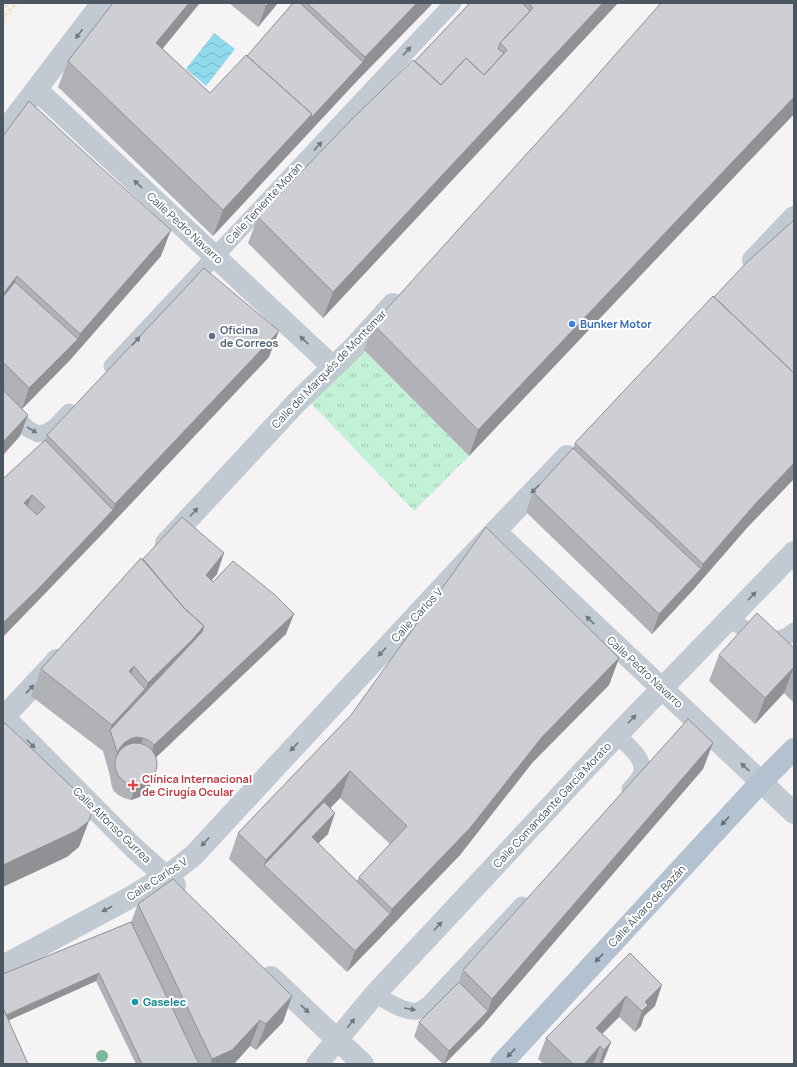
<svg xmlns="http://www.w3.org/2000/svg" width="797" height="1067" font-family="Manrope,sans-serif">
	<style>
		.sand { fill: url(#sand-dots) }
		.park { fill: url(#park-tufts) }
		.water { fill: url(#water-waves) }
		.lines { fill: none; stroke-linecap: round; stroke-linejoin: round }
		.service { stroke: #c1cad2; stroke-width: 17 }
		.minor { stroke: #c1cad2; stroke-width: 22 }
		.primary { stroke: #b3c2d1; stroke-width: 22 }
		.tree { fill: #7bb799 }
		.wall { fill: #b0b2b7; fill-rule: evenodd }
		.shaded-wall { fill: #909195 }
		.building { fill: #cdcfd5; stroke: #909195; fill-rule: evenodd }
		.oneway { fill: #6e7983 }
		.oneway2 { fill: #64717d }
		.shop-dot { fill: #3f7fe0; stroke: #fff; stroke-width: 1.5 }
		.service-dot { fill: #5c6f8a; stroke: #fff; stroke-width: 1.5 }
		.health-dot { fill: #e0444e; stroke: #fff; stroke-width: 1.5 }
		.culture-dot { fill: #0f9aa8; stroke: #fff; stroke-width: 1.5 }
		.labels { text-anchor: middle; stroke-width: 4; stroke-linejoin: round; paint-order: stroke }
		.street-label { font-size: 11px; fill: #4a5661; stroke: #fff }
		.shop-label { font-size: 11px; font-weight: bold; fill: #366cbe; stroke: #fff; text-anchor: start }
		.service-label { font-size: 11px; font-weight: bold; fill: #4e5e75; stroke: #fff; text-anchor: start }
		.health-label { font-size: 11px; font-weight: bold; fill: #be3a42; stroke: #fff; text-anchor: start }
		.culture-label { font-size: 11px; font-weight: bold; fill: #0d838f; stroke: #fff; text-anchor: start }
	</style>
	<defs>
		<pattern id="sand-dots" width="8" height="8" patternUnits="userSpaceOnUse"><rect width="8" height="8" fill="#f5f0e5"/><path d="M2 2h.1M6 6h.1" fill="none" stroke="#d4d0c7" stroke-width="1.8" stroke-linecap="round"/></pattern>
		<pattern id="park-tufts" width="24" height="20" patternUnits="userSpaceOnUse"><rect width="24" height="20" fill="#c3f1d5"/><path d="M3 7l-1-3M5 7V3M7 7l1-3M15 17l-1-3M17 17v-4M19 17l1-3" fill="none" stroke="#a0c6b0"/></pattern>
		<pattern id="water-waves" width="16" height="10" patternUnits="userSpaceOnUse"><rect width="16" height="10" fill="#90daee"/><path d="M0 5q4-4 8 0t8 0" fill="none" stroke="#78b4c4"/></pattern>
	</defs>
	<rect width="100%" height="100%" fill="#f5f3f3"/>
	<path class="sand" d="M3,3H20L3,26Z"/>
	<path class="park" d="M364,350L469,456L414,511L306,398Z"/>
	<path class="water" d="M214,33L235,49L206,86L186,69Z"/>
	<g class="lines">
		<path class="service" d="M112,366L453,3
			M3,404L28,429L38,434L47,432L55,427L69,412
			M729,619C745,629 763,643 783,638C787,637 790,634 794,631
			M617,735C626,744 644,757 642,771C641,778 635,784 630,789
			M375,994C385,1000 404,1013 417,1011C421,1010 425,1007 428,1005L522,905"/>
		<path class="minor" d="M36,89L333,367
			M3,133L102,3
			M753,260L794,217
			M495,531L794,813
			M166,543L297,402L353,348L393,304
			M3,716L134,848L175,885
			M3,718L57,660
			M3,966L131,897L175,870L194,855L463,565L567,456
			M271,977L363,1064
			M317,1064L375,994L617,735L794,552"/>
		<path class="primary" d="M501,1064L761,782L794,749"/>
	</g>
	<circle class="tree" cx="102" cy="1056" r="6"/>
	<path class="wall" d="M229,3H278L258,27Z
		M293,3H433L355,83L213,236L58,87L68,61L163,49L210,93L247,56Z
		M470,3H618L323,318L248,243L258,217L415,61Z
		M794,3V114L469,456L364,350L373,324Z
		M3,136L161,256L70,360L22,409L20,436L3,455Z
		M269,357L106,530L31,608L3,479L45,440L47,435Z
		M575,443L746,529L693,590L652,634L526,512L533,492L573,448Z
		M143,559L217,574L211,581L213,582L286,634L156,757V770L148,791L143,795L137,798L131,800L124,798L118,795L113,790L111,783L110,776L103,751L31,696L41,669Z
		M794,648V703L784,693L755,724L709,681L719,655Z
		M619,658L609,685L532,763L460,855L347,972L229,859L238,833L351,715ZM340,798L390,844L359,877L357,881L318,843L328,834L330,808Z
		M713,743L703,769L483,1025L445,1064H443L414,1037L419,1022L459,982L463,970Z
		M138,904L292,996L283,1022L256,1050L250,1046L234,1064H136L96,981L9,1020L3,1064V974L131,922Z
		M630,953L655,1006L644,1016L641,1026L635,1032L619,1017L602,1034L611,1042L603,1062L602,1064H544L538,1059L546,1038Z"/>
	<path class="shaded-wall" d="M189,3H200L146,69L156,43Z
		M269,3H278L258,27L266,6Z
		M417,3H433L355,83L213,236L223,210L312,114L363,62L365,57Z
		M603,3H618L323,318L333,292Z
		M794,97V114L469,456L478,430Z
		M171,230L161,256L70,360L22,409L29,388L78,339L80,334Z
		M17,276L8,303L3,309V294Z
		M279,331L269,357L106,530L31,608L3,637V623L113,510L115,504Z
		M28,415L20,436L3,455V442Z
		M794,463V479L746,529L693,590L652,634L659,614L701,569L703,564L756,503Z
		M32,495L24,516V503Z
		M224,553L217,574L198,596L206,575Z
		M294,614L286,634L147,766L154,745Z
		M204,626L195,653L110,730L112,725L145,690L148,683Z
		M619,658L609,685L532,763L460,855L383,935L392,909L542,737Z
		M134,666L124,692L129,671Z
		M794,667L784,693L755,724L765,698Z
		M136,737L143,738L136,759L118,755L119,749L124,743L130,739Z
		M713,743L703,769L483,1025L444,1064L449,1051L488,1011L492,999Z
		M156,770L148,791L143,795L137,798L131,800L136,785Z
		M350,771L340,798L271,871L264,865L266,860Z
		M335,813L328,834L304,857L312,837Z
		M89,821L79,847L67,857L3,887V865Z
		M390,914L383,935L347,972L355,951Z
		M99,973L96,981L3,1023V1017Z
		M662,985L655,1006L644,1016L641,1026L635,1032L645,1002Z
		M292,996L283,1022L256,1050L266,1024Z
		M626,996L619,1017L588,1048L596,1028Z
		M260,1020L250,1046L234,1064H210L212,1059Z
		M611,1042L603,1062L602,1064H599L604,1050Z
		M600,1046L594,1064H584Z"/>
	<path class="building" d="M113,3H189L156,43L210,93L246,55L312,114L223,210L68,61Z
		M262,3H269L266,6Z
		M293,3H300L363,62L310,119L312,114L247,56Z
		M307,3H417L365,57Z
		M470,3H522L530,11L500,43L498,49L504,53L484,75L466,58L441,85L415,61Z
		M529,3H603L333,292L258,217L352,119L413,60L441,85L466,58L484,75L507,50L500,43L533,8Z
		M661,3H794V97L478,430L373,324L570,106Z
		M29,101L97,164L171,230L80,334L17,276L3,294V136Z
		M794,220V373L714,297L747,262Z
		M204,268L279,331L115,504L47,435Z
		M15,282L78,339L29,388L3,362V297Z
		M713,296L794,373V463L756,503L703,564L575,443Z
		M3,390L28,415L3,442Z
		M45,440L113,510L39,588L3,623V479ZM32,495L45,507L37,515L24,503Z
		M573,448L701,569L659,614L533,492Z
		M182,517L224,553L206,575L213,582L233,561L275,595L294,614L154,745L150,741L143,738L136,737L130,739L124,743L119,749L118,755L110,730L202,632L204,626L184,608L143,559Z
		M486,527L619,658L542,737L470,828L392,909L359,877L407,826L350,771L266,860L238,833L351,715Z
		M141,558L184,608L204,626L192,640L148,683L134,666L129,671L145,689L112,725L41,669Z
		M757,613L794,648V667L765,698L719,655Z
		M688,719L713,743L492,999L463,970Z
		M5,723L93,807L89,821L76,831L3,865V726Z
		M115 764a21 21 0 1 1 42 0a21 21 0 1 1-42 0Z
		M324,802L335,813L312,837L390,914L355,951L264,865Z
		M173,879L292,996L266,1024L260,1020L232,1050L212,1059L138,904Z
		M131,922L199,1064H142L99,973L6,1015L3,1008V974Z
		M630,953L662,985L645,1002L648,1005L642,1011L626,996L596,1028L611,1042L604,1050L600,1046L584,1064H573L546,1038Z
		M459,982L488,1011L449,1051L419,1022Z
		M3,1008L28,1064H3Z"/>
	<defs><path id="oneway-solid" d="M-6-.8H1V-3.2L6.5 0L1 3.2V.8H-6Z"/></defs>
	<g class="oneway">
		<use href="#oneway-solid" transform="translate(79 34) rotate(127)"/>
		<use href="#oneway-solid" transform="translate(407 51) rotate(-47)"/>
		<use href="#oneway-solid" transform="translate(318 146) rotate(-47)"/>
		<use href="#oneway-solid" transform="translate(138 184) rotate(-137)"/>
		<use href="#oneway-solid" transform="translate(304 340) rotate(-136)"/>
		<use href="#oneway-solid" transform="translate(136 341) rotate(-47)"/>
		<use href="#oneway-solid" transform="translate(32 430) rotate(30)"/>
		<use href="#oneway-solid" transform="translate(535 489) rotate(134)"/>
		<use href="#oneway-solid" transform="translate(194 512) rotate(-47)"/>
		<use href="#oneway-solid" transform="translate(752 596) rotate(-46)"/>
		<use href="#oneway-solid" transform="translate(590 620) rotate(-137)"/>
		<use href="#oneway-solid" transform="translate(382 652) rotate(133)"/>
		<use href="#oneway-solid" transform="translate(30 689) rotate(-47)"/>
		<use href="#oneway-solid" transform="translate(632 719) rotate(-46)"/>
		<use href="#oneway-solid" transform="translate(31 744) rotate(45)"/>
		<use href="#oneway-solid" transform="translate(294 747) rotate(133)"/>
		<use href="#oneway-solid" transform="translate(745 767) rotate(-137)"/>
		<use href="#oneway-solid" transform="translate(205 842) rotate(133)"/>
		<use href="#oneway-solid" transform="translate(107 909) rotate(152)"/>
		<use href="#oneway-solid" transform="translate(438 926) rotate(-47)"/>
		<use href="#oneway-solid" transform="translate(305 1009) rotate(44)"/>
		<use href="#oneway-solid" transform="translate(410 1009) rotate(10)"/>
		<use href="#oneway-solid" transform="translate(351 1023) rotate(-51)"/>
	</g>
	<g class="oneway2">
		<use href="#oneway-solid" transform="translate(725 821) rotate(133)"/>
		<use href="#oneway-solid" transform="translate(599 958) rotate(133)"/>
		<use href="#oneway-solid" transform="translate(511 1053) rotate(133)"/>
	</g>
	<circle class="shop-dot" cx="572" cy="324" r="4"/>
	<circle class="service-dot" cx="212" cy="336" r="4"/>
	<path class="health-dot" d="M131 779h4v4h4v4h-4v4h-4v-4h-4v-4h4z"/>
	<circle class="culture-dot" cx="135" cy="1002" r="4"/>
	<g class="labels">
		<g class="street-label">
			<text transform="translate(264 203) rotate(-47)" y="4">Calle Teniente Morán</text>
			<text transform="translate(185 228) rotate(43)" y="4">Calle Pedro Navarro</text>
			<text transform="translate(329 369) rotate(-46)" y="4">Calle del Marqués de Montemar</text>
			<text transform="translate(417 615) rotate(-47)" y="4">Calle Carlos V</text>
			<text transform="translate(645 672) rotate(43)" y="4">Calle Pedro Navarro</text>
			<text transform="translate(552 805) rotate(-47)" y="4">Calle Comandante García Morato</text>
			<text transform="translate(112 825) rotate(44)" y="4">Calle Alfonso Gurrea</text>
			<text transform="translate(157 879) rotate(-33)" y="4">Calle Carlos V</text>
			<text transform="translate(647 906) rotate(-47)" y="4">Calle Álvaro de Bazán</text>
		</g>
		<g class="shop-label">
			<text x="580" y="328">Bunker Motor</text>
		</g>
		<g class="service-label">
			<text x="220" y="334">Oficina<tspan x="220" dy="13">de Correos</tspan></text>
		</g>
		<g class="health-label">
			<text x="142" y="783">Clínica Internacional<tspan x="142" dy="13">de Cirugía Ocular</tspan></text>
		</g>
		<g class="culture-label">
			<text x="143" y="1006">Gaselec</text>
		</g>
	</g>
	<rect width="797" height="1067" fill="none" stroke="#4a5661" stroke-width="8"/>
</svg>
